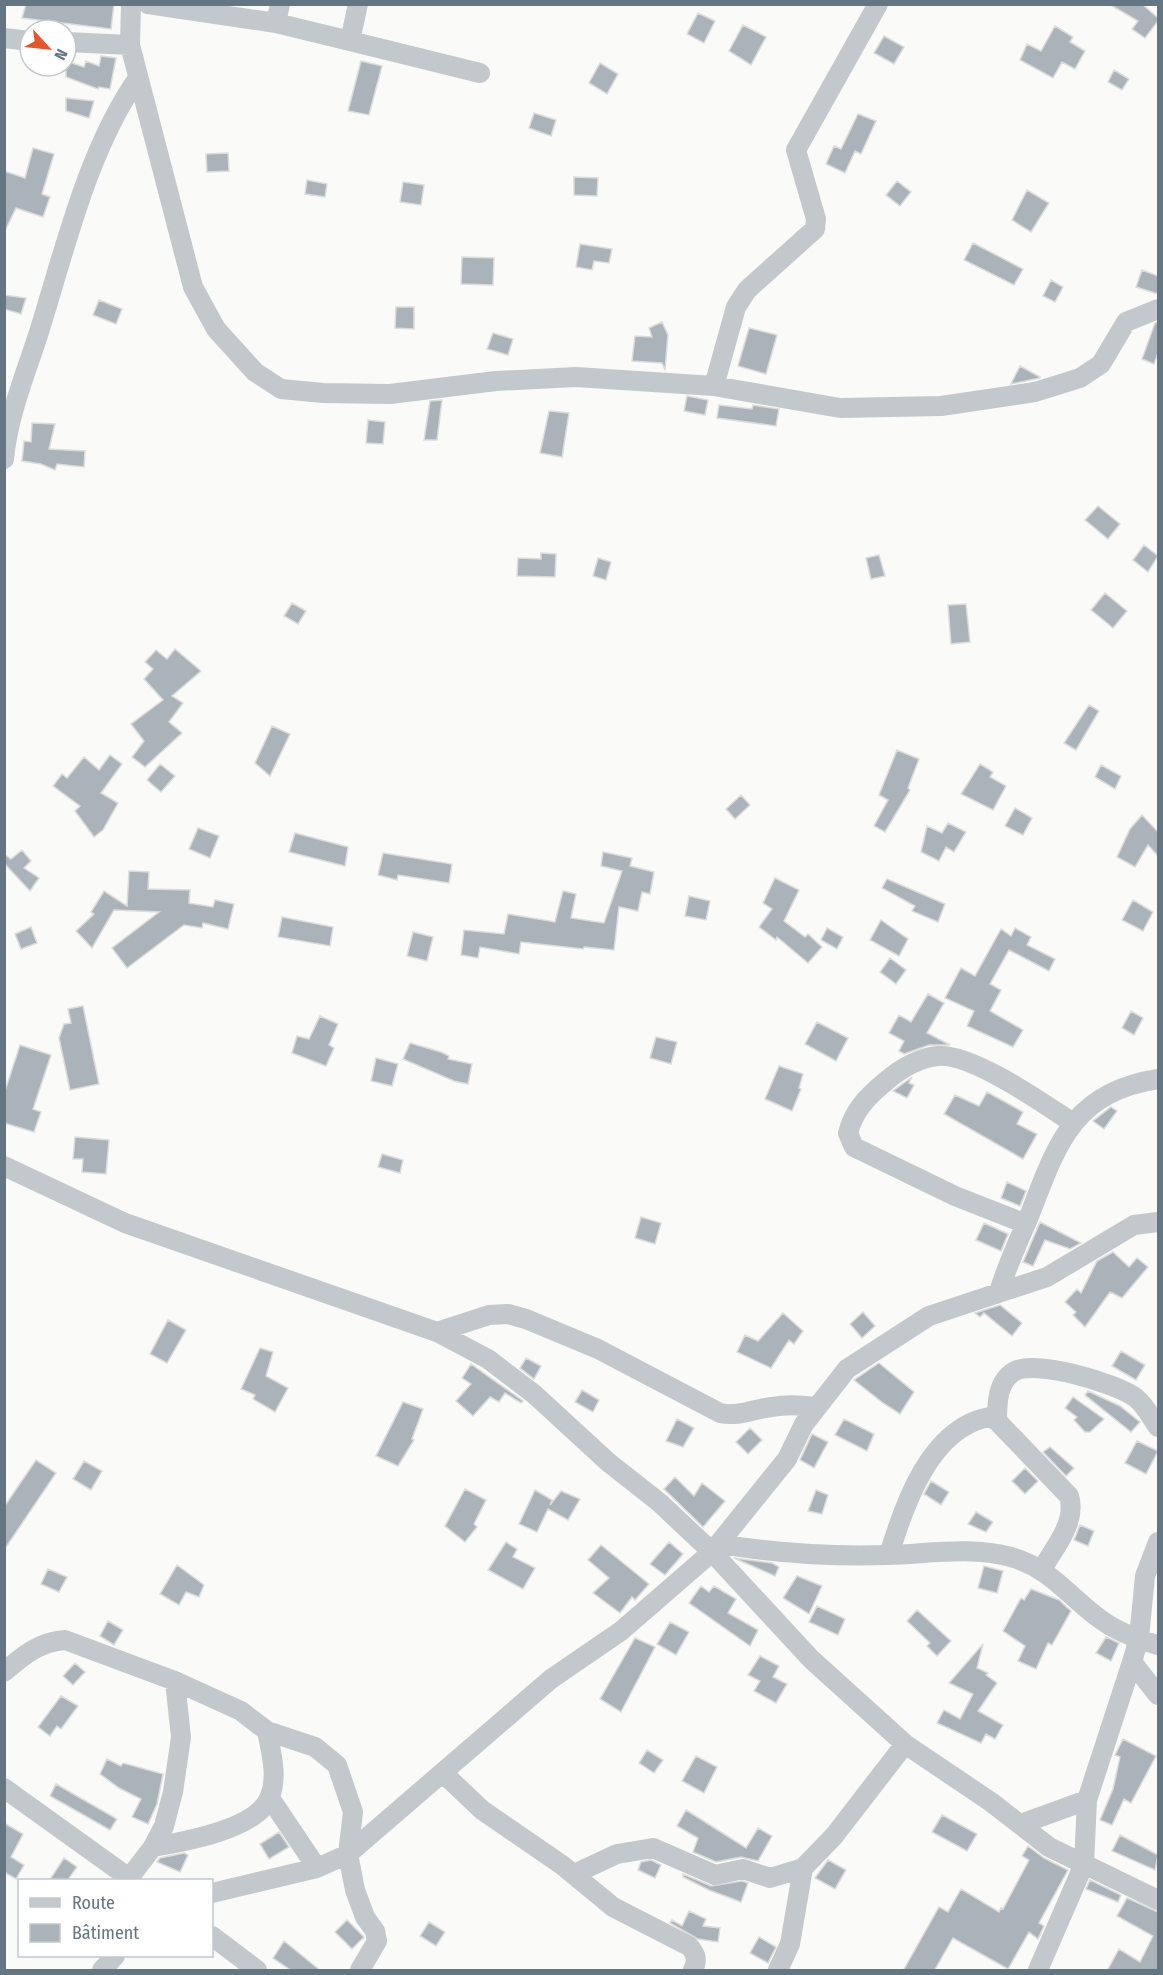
<svg xmlns="http://www.w3.org/2000/svg" width="1163" height="1975" font-family="'Fira Sans Condensed',sans-serif">
	<style>
		.building { fill: #aab3b9; stroke: #dcdcda; stroke-width: 1.5 }
		.lines { fill: none; stroke-linecap: round; stroke-linejoin: round }
		.minor { stroke: #c3c8cc; stroke-width: 20 }
	</style>
	<rect width="100%" height="100%" fill="#fafaf8"/>
	<path class="building" d="M26,4H114L111,29L22,18Z
		M1109,4H1142L1158,18V21L1145,38L1132,29L1138,21Z
		M698,13L715,21L704,43L687,34Z
		M743,25L766,37L751,65L729,51Z
		M1055,26L1073,37L1070,42L1085,51L1075,69L1062,62L1053,78L1020,60L1027,44L1041,51Z
		M884,36L904,47L894,64L874,53Z
		M101,56L116,58L110,89L99,87L98,89L66,77V61L84,67L86,61L99,66Z
		M361,61L382,66L369,115L348,111Z
		M600,63L618,74L607,94L589,83Z
		M1114,70L1129,79L1122,90L1108,82Z
		M66,98L94,101L89,118L66,111Z
		M534,113L556,120L551,136L529,128Z
		M858,114L876,121L861,154L855,151L845,173L826,164L834,146L841,149Z
		M33,148L54,154L42,194L50,197L43,217L16,208L4,233V171L25,178Z
		M228,153L229,171L207,172L206,154Z
		M574,177L598,178L597,196L574,195Z
		M307,180L327,184L325,197L305,194Z
		M897,181L911,192L900,206L886,195Z
		M403,182L424,185L421,205L400,202Z
		M1027,190L1049,203L1031,232L1012,220Z
		M973,243L1023,269L1014,285L964,260Z
		M580,244L612,249L609,263L594,261L592,270L576,267Z
		M462,257L494,258L493,285L461,284Z
		M1142,270L1158,276V294L1136,287Z
		M1051,280L1063,287L1055,302L1043,296Z
		M4,295L26,298L21,314L4,309Z
		M99,300L122,309L116,324L93,315Z
		M396,307H414V329L395,328Z
		M662,322L668,335L665,370L662,363L632,361L635,336L652,337L649,328Z
		M1158,322V353L1154,364L1142,359L1155,323Z
		M749,328L777,335L766,374L738,366Z
		M493,333L513,339L508,355L487,349Z
		M1020,366L1040,377V378L1011,384Z
		M687,396L708,400L705,415L684,411Z
		M442,400L437,440H424L430,401Z
		M719,405L752,409L753,405L779,409L776,426L717,418Z
		M549,411L569,413L562,457L540,453Z
		M368,420L385,422L383,444L366,443Z
		M32,423L55,424L49,449L85,451L84,467L57,464L55,470L41,464L22,461L24,441L31,442Z
		M1098,506L1120,524L1108,539L1085,520Z
		M1144,545L1158,556L1148,572L1133,560Z
		M541,553L556,554L555,577L517,576L518,558L541,559Z
		M879,555L885,576L871,579L866,558Z
		M598,558L611,562L606,580L593,576Z
		M1105,593L1127,611L1113,628L1091,610Z
		M292,603L306,611L298,624L284,616Z
		M966,604L970,642L951,644L948,605Z
		M175,649L201,671L172,696L183,703L169,722L182,733L145,767L132,757L144,741L131,724L163,700L144,679L153,669L145,662L156,650L167,659Z
		M1089,705L1099,711L1076,750L1064,743Z
		M272,726L290,734L270,776L255,763Z
		M897,750L919,759L908,788L910,790L885,832L874,826L888,800L879,795Z
		M110,755L122,764L101,793L118,803L103,830L94,837L75,811L80,806L53,786L62,774L67,778L84,757L99,770Z
		M160,764L175,776L161,792L147,780Z
		M980,764L993,772L990,777L1006,786L993,810L961,794Z
		M1101,765L1121,776L1115,789L1095,777Z
		M741,795L750,805L735,819L726,809Z
		M1015,808L1032,818L1023,835L1005,826Z
		M1142,815L1158,832V856L1148,845L1135,867L1117,857L1130,829Z
		M948,823L966,832L954,852L946,847L939,861L921,852L927,826L942,833Z
		M198,828L219,836L210,858L189,849Z
		M295,833L348,847L345,866L289,852Z
		M22,850L31,861L24,868L39,878L30,891L4,863V854L11,859Z
		M603,852L632,858L630,866L654,872L650,894L642,892L638,911L619,907L614,950L584,947L583,949L521,942L519,954L480,947L478,958L461,955L464,930L504,934L508,914L555,922L563,891L576,894L571,918L604,923L622,871L601,866Z
		M383,853L452,864L449,883L398,875L397,880L378,875Z
		M129,871L149,872L148,889L190,890L189,903L213,907L215,900L234,904L228,929L203,923L202,928L184,925L127,968L112,948L159,912L114,910L92,948L76,931L94,914L91,912L104,891L127,906Z
		M775,878L799,890L784,921L805,937L808,934L822,947L808,963L777,937L776,940L759,927L772,909L763,903Z
		M887,879L945,904L938,922L912,911L915,906L882,888Z
		M689,896L710,901L706,920L685,916Z
		M1133,900L1153,912L1143,931L1122,920Z
		M282,917L333,927L330,946L278,937Z
		M881,920L908,939L899,956L870,940Z
		M31,927L37,943L21,949L15,934Z
		M827,928L843,937L837,949L821,940Z
		M1015,928L1031,937L1027,945L1055,959L1049,971L1009,950L990,984L1001,990L990,1011L1023,1030L1013,1047L967,1026L974,1011L945,998L961,968L975,976L1001,929L1011,936Z
		M413,932L433,937L427,961L407,956Z
		M890,958L906,970L896,984L880,972Z
		M928,994L944,1003L927,1033L950,1045H929L904,1054L899,1051L904,1041L889,1033L899,1015L911,1022Z
		M83,1006L99,1084L70,1090L59,1038L64,1024L71,1023L68,1009Z
		M1131,1011L1143,1018L1134,1035L1122,1028Z
		M320,1016L338,1024L329,1045L334,1048L326,1066L292,1053L297,1036L309,1039Z
		M817,1022L848,1038L836,1061L805,1044Z
		M656,1037L677,1042L671,1064L650,1058Z
		M410,1043L441,1052L449,1056L448,1059L472,1064L468,1084L454,1081L403,1059Z
		M20,1045L51,1055L33,1109L41,1112L34,1132L4,1123V1094Z
		M376,1058L398,1064L392,1086L371,1081Z
		M779,1066L803,1074L799,1088L801,1089L792,1111L765,1099Z
		M912,1077L909,1083L914,1085L907,1098L893,1091Z
		M987,1092L1023,1112L1017,1124L1037,1134L1023,1159L944,1114L955,1095L979,1106Z
		M1111,1107L1117,1111L1104,1129L1093,1121Z
		M75,1137L109,1140L106,1174L82,1172L83,1159H73Z
		M382,1154L403,1160L400,1173L378,1167Z
		M1007,1182L1026,1191L1020,1206L1001,1198Z
		M641,1217L661,1223L655,1244L635,1238Z
		M1040,1222L1081,1243L1070,1249L1045,1240L1033,1266L1023,1262Z
		M984,1223L1008,1234L1001,1251L976,1240Z
		M1113,1252L1129,1267L1137,1258L1148,1267L1122,1298L1110,1292L1085,1327L1073,1315L1076,1312L1065,1302L1077,1289L1081,1293L1097,1261Z
		M1000,1305L1022,1323L1012,1336L984,1313L980,1317L975,1313Z
		M863,1312L875,1326L862,1338L850,1324Z
		M783,1313L803,1331L794,1344L789,1340L771,1368L737,1352L745,1335L758,1341Z
		M168,1320L186,1330L167,1363L150,1354Z
		M260,1348L273,1352L266,1376L288,1388L275,1412L253,1399L255,1395L241,1389Z
		M1121,1351L1145,1365L1136,1380L1112,1366Z
		M526,1358L541,1366L534,1379L520,1368Z
		M879,1363L914,1392L900,1414L883,1403L854,1380Z
		M471,1364L523,1401L521,1403L505,1393L499,1402L490,1397L473,1416L456,1401L471,1384L462,1378Z
		M582,1390L599,1400L593,1412L575,1402Z
		M1088,1391L1120,1406L1140,1422L1131,1432L1085,1395Z
		M1073,1397L1104,1419L1090,1432H1085L1074,1420L1077,1417L1065,1408Z
		M403,1402L423,1409L412,1439L414,1440L398,1466L376,1456Z
		M677,1419L694,1428L683,1447L666,1441Z
		M844,1419L874,1434L867,1451L835,1435Z
		M750,1428L762,1440L748,1454L736,1442Z
		M812,1434L828,1442L814,1468L800,1460Z
		M1137,1441L1158,1451L1146,1474L1125,1463Z
		M1050,1447L1074,1468L1066,1476L1043,1452Z
		M36,1460L56,1473L4,1550V1507Z
		M84,1461L102,1471L91,1490L73,1479Z
		M1025,1468L1038,1481L1025,1494L1012,1481Z
		M675,1477L694,1496L702,1483L725,1501L703,1527L664,1489Z
		M931,1481L949,1492L941,1505L924,1494Z
		M465,1489L486,1500L474,1524L477,1527L465,1542L445,1526Z
		M535,1490L552,1500L550,1505L561,1491L580,1499L568,1520L548,1509L537,1532L519,1524Z
		M816,1490L828,1495L822,1514L808,1511Z
		M976,1512L993,1522L986,1532L968,1524Z
		M1080,1525L1094,1531L1088,1546L1074,1540Z
		M506,1542L517,1549L513,1557L535,1568L523,1589L488,1570Z
		M669,1542L683,1554L665,1575L650,1564Z
		M601,1545L649,1584L635,1600L632,1597L620,1613L593,1593L609,1578L588,1560Z
		M734,1558L772,1563L779,1567L775,1576Z
		M177,1565L204,1585L199,1597L186,1592L179,1605L160,1594Z
		M984,1566L1003,1571L997,1593L978,1588Z
		M48,1569L67,1577L59,1592L41,1584Z
		M797,1576L822,1586L809,1614L783,1598Z
		M701,1586L709,1592L714,1586L736,1599L728,1613L758,1630L750,1646L689,1603Z
		M1031,1589L1059,1600L1071,1611L1052,1645L1048,1643L1036,1669L1018,1661L1025,1646L1003,1631L1021,1598L1024,1600Z
		M817,1606L845,1619L838,1635L809,1622Z
		M917,1610L951,1641L937,1656L927,1646L930,1643L907,1621Z
		M108,1621L123,1630L114,1645L100,1636Z
		M670,1622L689,1632L676,1655L657,1644Z
		M1106,1637L1119,1643L1111,1661L1096,1653Z
		M635,1638L655,1647L621,1712L600,1699Z
		M983,1644L977,1668L988,1673L986,1675L997,1683L978,1711L1003,1725L995,1739L986,1734L981,1743L937,1723L944,1710L960,1719L973,1694L949,1683Z
		M760,1656L779,1666L773,1677L787,1684L776,1703L754,1691L760,1681L748,1675Z
		M75,1663L85,1672L73,1685L63,1676Z
		M61,1696L78,1706L61,1729L57,1726L50,1736L38,1727Z
		M1123,1739L1156,1756L1131,1803L1124,1799L1112,1825L1100,1820L1113,1789L1120,1757L1115,1755Z
		M647,1750L663,1760L654,1773L639,1763Z
		M696,1756L717,1767L704,1793L682,1781Z
		M107,1759L121,1766L123,1763L163,1774L157,1804L148,1824L132,1817L141,1799L119,1788L100,1774Z
		M56,1784L117,1819L110,1830L50,1796Z
		M686,1810L746,1848L758,1828L772,1836L758,1861L741,1857L716,1862L693,1852L698,1838L677,1826Z
		M942,1815L977,1834L967,1851L932,1832Z
		M4,1823L23,1834L11,1857L24,1865L16,1879L4,1872Z
		M279,1832L289,1847L269,1859L260,1844Z
		M1120,1835L1158,1855L1155,1870L1112,1851Z
		M1028,1846L1044,1858L1068,1870L1039,1923L1044,1926L1038,1939L1029,1932L1008,1969L953,1938L934,1971H903L939,1907L948,1912L961,1889L999,1912L1001,1908L1003,1909L1029,1860L1022,1856Z
		M184,1853L188,1855L180,1872L157,1862L160,1858Z
		M64,1858L77,1867L67,1881H49Z
		M651,1860L661,1865L655,1878L638,1870L641,1862Z
		M828,1860L846,1870L835,1889L815,1878Z
		M683,1874L711,1886L742,1881L748,1883L741,1902L709,1890L683,1877Z
		M1090,1880L1121,1895L1118,1902L1086,1889Z
		M1127,1898L1158,1912V1971H1107L1119,1949L1140,1962L1153,1936L1117,1916Z
		M689,1911L706,1919L703,1926L720,1928L718,1942L698,1939L670,1923L672,1920L682,1926Z
		M347,1920L364,1937L352,1949L335,1932Z
		M429,1922L445,1932L436,1946L420,1936Z
		M759,1937L776,1947L768,1963L750,1953Z
		M284,1941L305,1958L321,1971H292L273,1958Z"/>
	<g class="lines">
		<path class="minor" d="M131,4L130,45L193,287L216,329L255,372L281,389L323,393L390,394L496,381L576,377L714,386L840,408L941,406L1035,392L1080,378L1101,364L1126,322L1158,309
			M148,4L276,23L280,4
			M276,23L350,41L358,4
			M4,38L30,41
			M350,41L480,73
			M66,42L130,45
			M714,386L736,307L747,290L815,229L816,219L796,150L878,4
			M4,459C8,415 26,373 39,332C65,249 88,149 138,78
			M4,1166L125,1223L437,1332L488,1359L534,1394L608,1462L660,1503L712,1552L811,1659L905,1744L991,1802L1049,1847L1158,1900
			M1026,1224L955,1196L854,1147L848,1133C854,1110 867,1097 885,1082C900,1069 917,1058 938,1056C972,1053 1044,1104 1073,1123
			M999,1292C1007,1265 1019,1240 1030,1214C1057,1144 1073,1092 1158,1079
			M437,1332L489,1315L508,1314L526,1319L598,1349L720,1413C740,1417 753,1409 772,1407C786,1404 801,1405 815,1407
			M997,1421C997,1404 997,1381 1015,1371C1038,1360 1116,1383 1136,1398C1146,1406 1151,1418 1158,1427
			M719,1544C775,1553 830,1557 888,1555C928,1554 971,1546 1011,1557C1052,1569 1068,1596 1100,1619C1116,1631 1140,1640 1158,1645
			M889,1555C904,1505 930,1428 989,1417L997,1421L1069,1496C1077,1522 1055,1547 1042,1569
			M1132,1662L1158,1695
			M4,1672C24,1655 39,1642 65,1640L175,1681L181,1737L173,1792L164,1826L153,1847L129,1878
			M267,1731L315,1747L337,1765L353,1812L348,1854L355,1890L365,1917L375,1931L377,1941L360,1970
			M443,1773L482,1810L562,1865L613,1907L689,1946C696,1954 698,1960 693,1970
			M4,1788L132,1880
			M270,1798L317,1868
			M1021,1824L1087,1800
			M153,1847C183,1842 259,1829 270,1796C278,1776 271,1752 267,1731L241,1711L175,1681
			M574,1874L617,1854L653,1848L715,1875L743,1869L770,1878L803,1868L834,1836L905,1744
			M212,1893L317,1868L348,1854L551,1679L621,1631L712,1552L787,1459L804,1424L847,1369L929,1316L1047,1277L1134,1225L1158,1222
			M212,1936L257,1970
			M102,1970L115,1956
			M778,1970L790,1944L803,1868
			M1038,1970L1084,1864L1087,1800L1132,1662L1139,1638L1145,1576L1158,1542"/>
	</g>
	<rect width="1163" height="1975" fill="none" stroke="#657683" stroke-width="12"/>
	<rect x="18" y="1879" width="195" height="78" fill="#ffffff" stroke="#c1c8cd" stroke-width="1.5"/>
	<rect x="30" y="1898" width="30" height="9" fill="#c3c8cc" stroke="#c1c8cd" stroke-width="1.5"/>
	<text x="72" y="1909" font-size="18" fill="#657683">Route</text>
	<rect x="30" y="1924" width="30" height="18" fill="#aab3b9" stroke="#c1c8cd" stroke-width="1.5"/>
	<text x="72" y="1939" font-size="18" fill="#657683">Bâtiment</text>
	<g transform="translate(48 48) rotate(117)"><circle r="28" fill="#ffffff" stroke="#c1c8cd" stroke-width="1.5"/>
	<path d="M0-4.5L10 22L0 15L-10 22Z" fill="#e4572e"/>
	<text y="-9" font-size="16" font-weight="bold" text-anchor="middle" fill="#657683">N</text>
	</g>
</svg>
